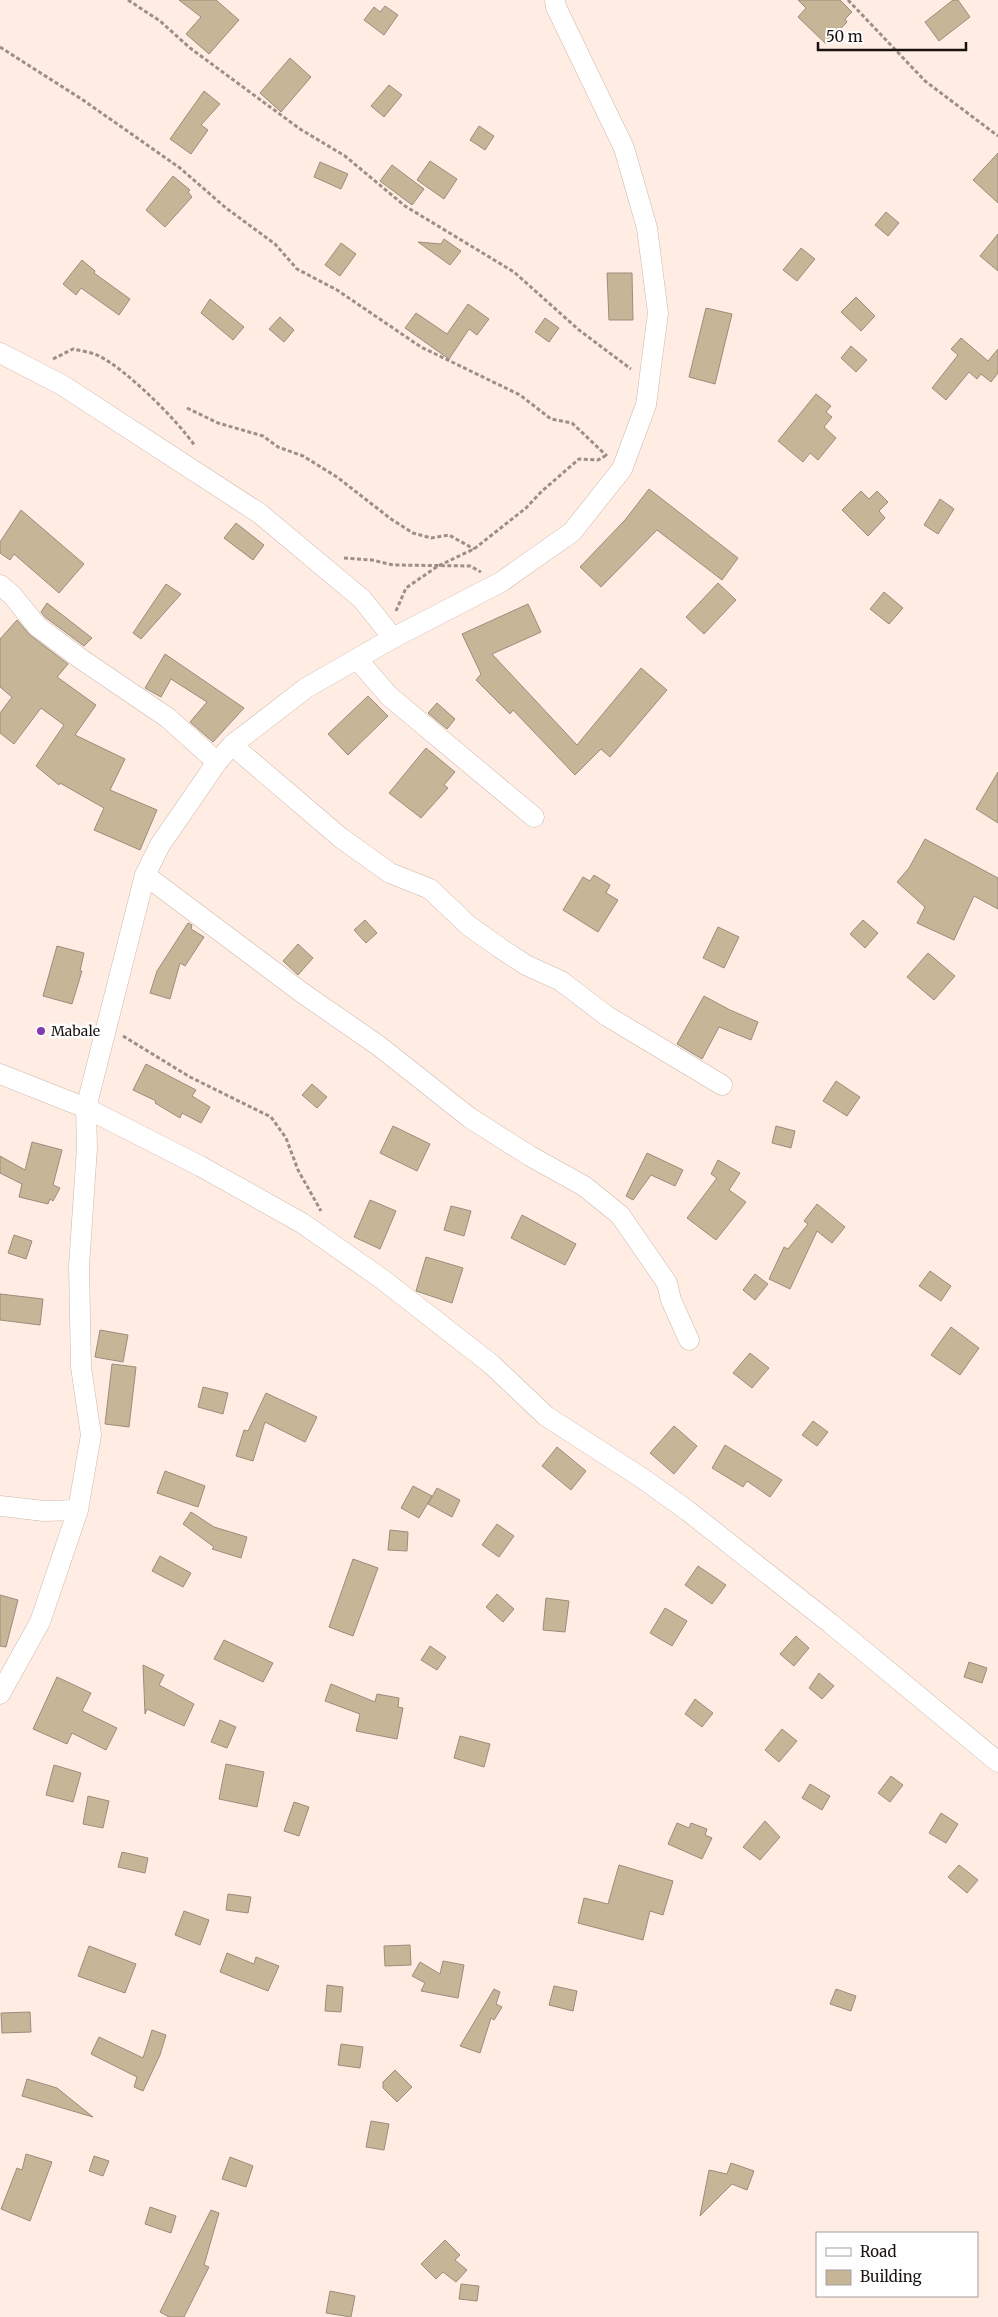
<svg xmlns="http://www.w3.org/2000/svg" width="998" height="2317" font-family="Merriweather,serif">
	<style>
		.building { fill: #c7b597; stroke: #998e7b }
		.lines { fill: none; stroke-linecap: round; stroke-linejoin: round }
		.street-casing { stroke: #ccb7ab; stroke-width: 21 }
		.path { stroke: #9c8f87; stroke-width: 3; stroke-dasharray: 4 2.5; stroke-linecap: butt }
		.street { stroke: #fff; stroke-width: 20 }
		.poi-dot { fill: #813baf; stroke: #fefefe; stroke-width: 2 }
		.labels { text-anchor: middle; stroke-width: 5; stroke-linejoin: round; paint-order: stroke }
		.poi-label { font-size: 14px; fill: #19120e; stroke: #fefefe; text-anchor: start }
	</style>
	<rect width="100%" height="100%" fill="#ffede3"/>
	<path class="building" d="M179,0H216L239,20L209,54L186,34L201,17Z
		M798,0H840L852,12L845,19L847,22L826,44L798,17L806,8Z
		M953,0H958L970,17L939,41L925,22Z
		M385,6L398,15L384,35L364,20L374,7L380,12Z
		M290,58L311,77L281,112L260,93Z
		M389,85L402,95L384,117L371,106Z
		M204,91L220,104L201,125L208,130L191,154L170,139Z
		M479,126L494,136L485,150L470,140Z
		M998,153V203L973,180Z
		M430,161L457,179L444,199L417,180Z
		M320,162L348,174L341,189L314,177Z
		M392,165L424,189L412,205L380,181Z
		M173,176L190,190L188,192L192,197L165,227L146,210Z
		M886,212L899,223L888,236L875,225Z
		M998,234V271L980,256Z
		M444,239L461,251L450,265L418,242L441,244Z
		M341,243L356,254L340,276L325,265Z
		M801,248L815,259L797,281L783,270Z
		M82,260L95,271L94,273L130,299L119,315L81,288L76,295L63,284Z
		M607,273H632L633,320H609Z
		M856,297L875,316L861,331L841,312Z
		M210,299L244,327L233,340L201,313Z
		M468,304L489,319L477,335L469,329L449,359L405,328L416,313L447,334Z
		M706,308L732,314L715,384L689,377Z
		M280,317L294,330L284,342L269,329Z
		M545,318L559,328L549,342L535,332Z
		M961,338L988,361L998,349V373L991,382L981,374L977,379L969,372L946,400L932,388L958,355L951,349Z
		M851,346L867,360L856,372L841,358Z
		M816,394L831,406L826,412L832,417L824,427L836,438L818,460L810,453L803,462L778,441Z
		M649,489L738,558L722,580L657,530L601,587L580,567L625,520Z
		M861,491L869,499L877,491L888,502L879,511L885,518L868,536L842,510Z
		M940,499L954,509L938,534L924,525Z
		M21,510L84,564L59,593L14,554L10,560L0,553V542Z
		M236,523L264,545L253,560L224,538Z
		M718,583L736,600L704,634L686,617Z
		M166,584L181,594L141,639L133,633Z
		M884,592L903,608L889,624L870,609Z
		M47,603L92,638L84,646L45,617L41,612Z
		M528,604L541,632L492,654L577,745L641,668L667,690L610,757L601,749L575,775L513,710L510,714L476,680L481,674L462,634Z
		M17,620L30,635L68,664L57,677L96,705L75,735L125,759L110,790L157,810L140,850L94,830L104,808L60,783L59,785L36,766L64,725L41,708L14,744L0,733V713L12,697L0,687V639Z
		M165,654L244,708L213,742L190,722L207,702L171,679L161,697L145,688Z
		M368,696L388,716L348,755L328,734Z
		M437,703L455,719L447,729L428,713Z
		M426,748L455,772L444,785L448,788L421,818L389,793Z
		M998,772V823L976,809Z
		M925,839L998,878V909L974,896L954,940L917,923L925,907L897,882L909,868Z
		M594,875L610,885L606,893L618,900L598,932L563,910L583,877L590,881Z
		M365,920L377,933L366,943L354,930Z
		M863,920L878,933L865,948L850,934Z
		M188,923L192,925L191,929L204,937L185,966L180,963L170,999L150,993L157,971Z
		M718,927L739,937L724,968L703,958Z
		M298,944L313,958L298,975L283,961Z
		M57,946L84,953L80,971H82L72,1004L43,996Z
		M928,953L955,976L934,1000L907,977Z
		M704,996L730,1010L758,1022L751,1040L719,1027L702,1059L677,1044Z
		M146,1064L196,1090L192,1096L210,1107L201,1123L182,1113L180,1118L155,1103L156,1101L133,1090Z
		M836,1081L860,1097L847,1116L823,1101Z
		M312,1084L327,1097L317,1108L302,1095Z
		M393,1126L430,1144L417,1171L380,1153Z
		M776,1126L795,1131L791,1148L772,1143Z
		M32,1142L62,1150L53,1185L60,1188L53,1201L50,1199L48,1204L19,1197L22,1184L0,1173V1156L25,1170Z
		M647,1153L683,1170L675,1186L651,1175L633,1200L626,1196Z
		M718,1160L740,1173L729,1190L746,1202L716,1240L687,1218L717,1178L711,1174Z
		M370,1200L396,1211L380,1249L354,1237Z
		M817,1204L845,1227L832,1243L817,1231L790,1289L769,1279L784,1247L788,1249L808,1224L804,1221Z
		M451,1206L471,1211L464,1236L444,1230Z
		M522,1215L576,1244L565,1265L511,1238Z
		M14,1235L32,1241L26,1259L8,1253Z
		M426,1257L463,1268L452,1303L416,1291Z
		M930,1271L951,1286L941,1301L919,1286Z
		M755,1274L768,1284L755,1300L743,1290Z
		M0,1294L43,1299L40,1325L0,1320Z
		M951,1327L979,1348L960,1375L931,1355Z
		M100,1330L128,1335L123,1362L95,1357Z
		M750,1353L769,1368L752,1388L733,1373Z
		M112,1364L136,1367L129,1427L105,1424Z
		M203,1387L228,1393L223,1414L198,1407Z
		M266,1393L317,1417L305,1442L265,1422L253,1461L236,1456L244,1430L248,1431Z
		M813,1421L828,1432L817,1446L802,1435Z
		M674,1426L697,1446L674,1474L650,1453Z
		M725,1445L782,1480L770,1497L747,1481L743,1487L712,1468Z
		M557,1447L586,1471L571,1490L542,1466Z
		M165,1471L205,1486L198,1507L157,1493Z
		M413,1486L432,1496L419,1518L401,1508Z
		M437,1488L460,1500L452,1517L428,1504Z
		M191,1512L214,1527L247,1537L241,1558L212,1549L214,1547L183,1524Z
		M497,1524L514,1536L499,1557L482,1545Z
		M390,1530L408,1532L407,1551L388,1550Z
		M160,1556L191,1573L183,1587L152,1571Z
		M353,1559L378,1568L353,1636L329,1627Z
		M698,1566L726,1585L712,1604L685,1585Z
		M497,1594L514,1609L503,1622L486,1607Z
		M0,1595L18,1600L6,1647L0,1646Z
		M546,1598L569,1601L565,1632L543,1630Z
		M665,1608L687,1621L672,1646L650,1633Z
		M796,1636L809,1648L794,1666L780,1654Z
		M224,1640L273,1663L263,1682L214,1659Z
		M430,1646L446,1657L437,1670L421,1660Z
		M969,1662L987,1668L982,1683L964,1677Z
		M143,1665L164,1675L159,1685L194,1704L184,1726L147,1709L145,1714Z
		M819,1673L834,1686L822,1699L809,1688Z
		M57,1677L91,1693L82,1711L117,1728L106,1750L72,1733L67,1744L33,1729Z
		M331,1684L375,1702L377,1694L399,1698L398,1707L403,1708L397,1739L356,1731L360,1714L325,1701Z
		M695,1699L713,1713L702,1727L685,1714Z
		M220,1720L236,1727L227,1748L211,1742Z
		M782,1729L797,1741L779,1762L765,1750Z
		M460,1736L490,1744L484,1767L454,1758Z
		M226,1764L264,1772L257,1807L219,1799Z
		M54,1765L81,1773L73,1802L46,1795Z
		M891,1776L903,1785L890,1802L878,1793Z
		M810,1784L830,1796L822,1810L802,1798Z
		M88,1796L109,1801L103,1828L83,1824Z
		M294,1802L309,1807L299,1836L284,1831Z
		M941,1813L958,1824L946,1843L929,1833Z
		M765,1821L780,1837L760,1860L743,1847Z
		M677,1823L689,1828L691,1823L707,1829L705,1835L712,1838L702,1859L668,1844Z
		M122,1852L148,1858L145,1873L118,1867Z
		M619,1865L673,1881L663,1915L650,1911L643,1940L578,1923L584,1898L608,1904Z
		M959,1865L978,1880L967,1893L948,1877Z
		M228,1894L251,1897L248,1913L226,1910Z
		M184,1911L209,1920L200,1945L175,1935Z
		M410,1945L411,1965L385,1966L384,1946Z
		M89,1946L136,1964L125,1993L78,1976Z
		M227,1953L254,1964L256,1957L279,1966L268,1991L220,1972Z
		M443,1961L464,1965L458,1998L421,1991L425,1983L412,1976L420,1962L440,1974Z
		M327,1985L343,1987L341,2012L325,2011Z
		M554,1986L577,1991L573,2011L549,2005Z
		M494,1989L500,1992L496,2004L502,2007L494,2020L491,2018L480,2053L460,2046Z
		M836,1989L856,1996L851,2011L830,2004Z
		M30,2012L31,2032L2,2033L1,2013Z
		M152,2030L166,2035L160,2055L143,2091L134,2087L137,2077L91,2054L99,2037L143,2058Z
		M341,2044L363,2047L360,2068L338,2065Z
		M395,2070L412,2087L397,2102L383,2088V2082Z
		M27,2079L57,2088L93,2117L22,2096Z
		M371,2121L389,2124L384,2150L366,2147Z
		M26,2154L52,2162L30,2221L1,2209L17,2168L22,2170Z
		M94,2156L109,2161L103,2176L89,2171Z
		M230,2157L253,2166L246,2187L222,2179Z
		M731,2163L754,2171L747,2190L732,2184L700,2216L709,2170L727,2174Z
		M150,2207L176,2216L171,2233L145,2224Z
		M211,2210L219,2213L204,2265L209,2267L184,2317H169L160,2312Z
		M445,2240L460,2255L455,2260L467,2270L456,2282L443,2272L436,2279L421,2264Z
		M461,2284L479,2286L477,2301L459,2299Z
		M330,2291L355,2296L351,2317L326,2313Z"/>
	<g class="lines">
		<defs>
			<path id="street" d="M0,353L62,385L259,513L362,599L393,638
				M0,585L12,595L37,626L81,659L168,718L217,762
				M357,659L389,696L534,817
				M232,745L341,838L390,873L430,889L469,926L500,948L526,965L561,981L607,1016L722,1085
				M145,875L301,992L379,1046L470,1118L530,1156L584,1186L620,1215L667,1283L671,1300L689,1340
				M0,1074L86,1108L200,1166L302,1223L382,1279L491,1364L546,1416L642,1478L688,1511L830,1623L998,1762
				M0,1506L44,1511L78,1510
				M0,1694L40,1622L78,1510L91,1435L81,1367L79,1266L87,1148L86,1108L145,875L160,845L217,762L232,745L306,688L393,638L501,582L572,532L622,469L646,405L658,313L647,228L624,148L556,7L555,0"/>
		</defs>
		<use href="#street" class="street-casing"/>
		<path class="path" d="M128,0L160,21L190,48L300,129L345,156L405,206L514,272L579,330L631,369
			M848,0L925,81L998,136
			M0,47L83,100L180,168L226,208L275,244L297,269L337,290L421,347L520,395L551,419L572,423L607,456
			M53,359L73,349C81,351 91,352 99,356C127,370 177,420 195,446
			M187,408L218,423L263,436L278,447L303,456L337,477L391,519L413,533L431,538L449,535L474,549
			M344,558L372,560L393,565L470,566L481,572
			M396,611L406,588L438,566L474,549L526,508L542,491L579,459L598,460L605,456
			M123,1036L190,1077L271,1117L286,1138L298,1170L321,1211"/>
		<use href="#street" class="street"/>
	</g>
	<circle class="poi-dot" cx="41" cy="1031" r="5"/>
	<g class="labels">
		<g class="poi-label">
			<text x="51" y="1036">Mabale</text>
		</g>
	</g>
	<rect x="816" y="2232" width="162" height="65" fill="#fefefe" stroke="#a2a09e"/>
	<rect x="826" y="2248" width="25" height="8" fill="#ffffff" stroke="#a2a09e"/>
	<text x="860" y="2257" font-size="15" fill="#19120e">Road</text>
	<rect x="826" y="2270" width="25" height="15" fill="#c7b597" stroke="#a2a09e"/>
	<text x="860" y="2282" font-size="15" fill="#19120e">Building</text>
	<path d="M818 42v8h148v-8" fill="none" stroke="#19120e" stroke-width="2.5"/>
	<text x="826" y="42" font-size="15" fill="#19120e" stroke="#fefefe" stroke-width="4" paint-order="stroke">50 m</text>
</svg>
